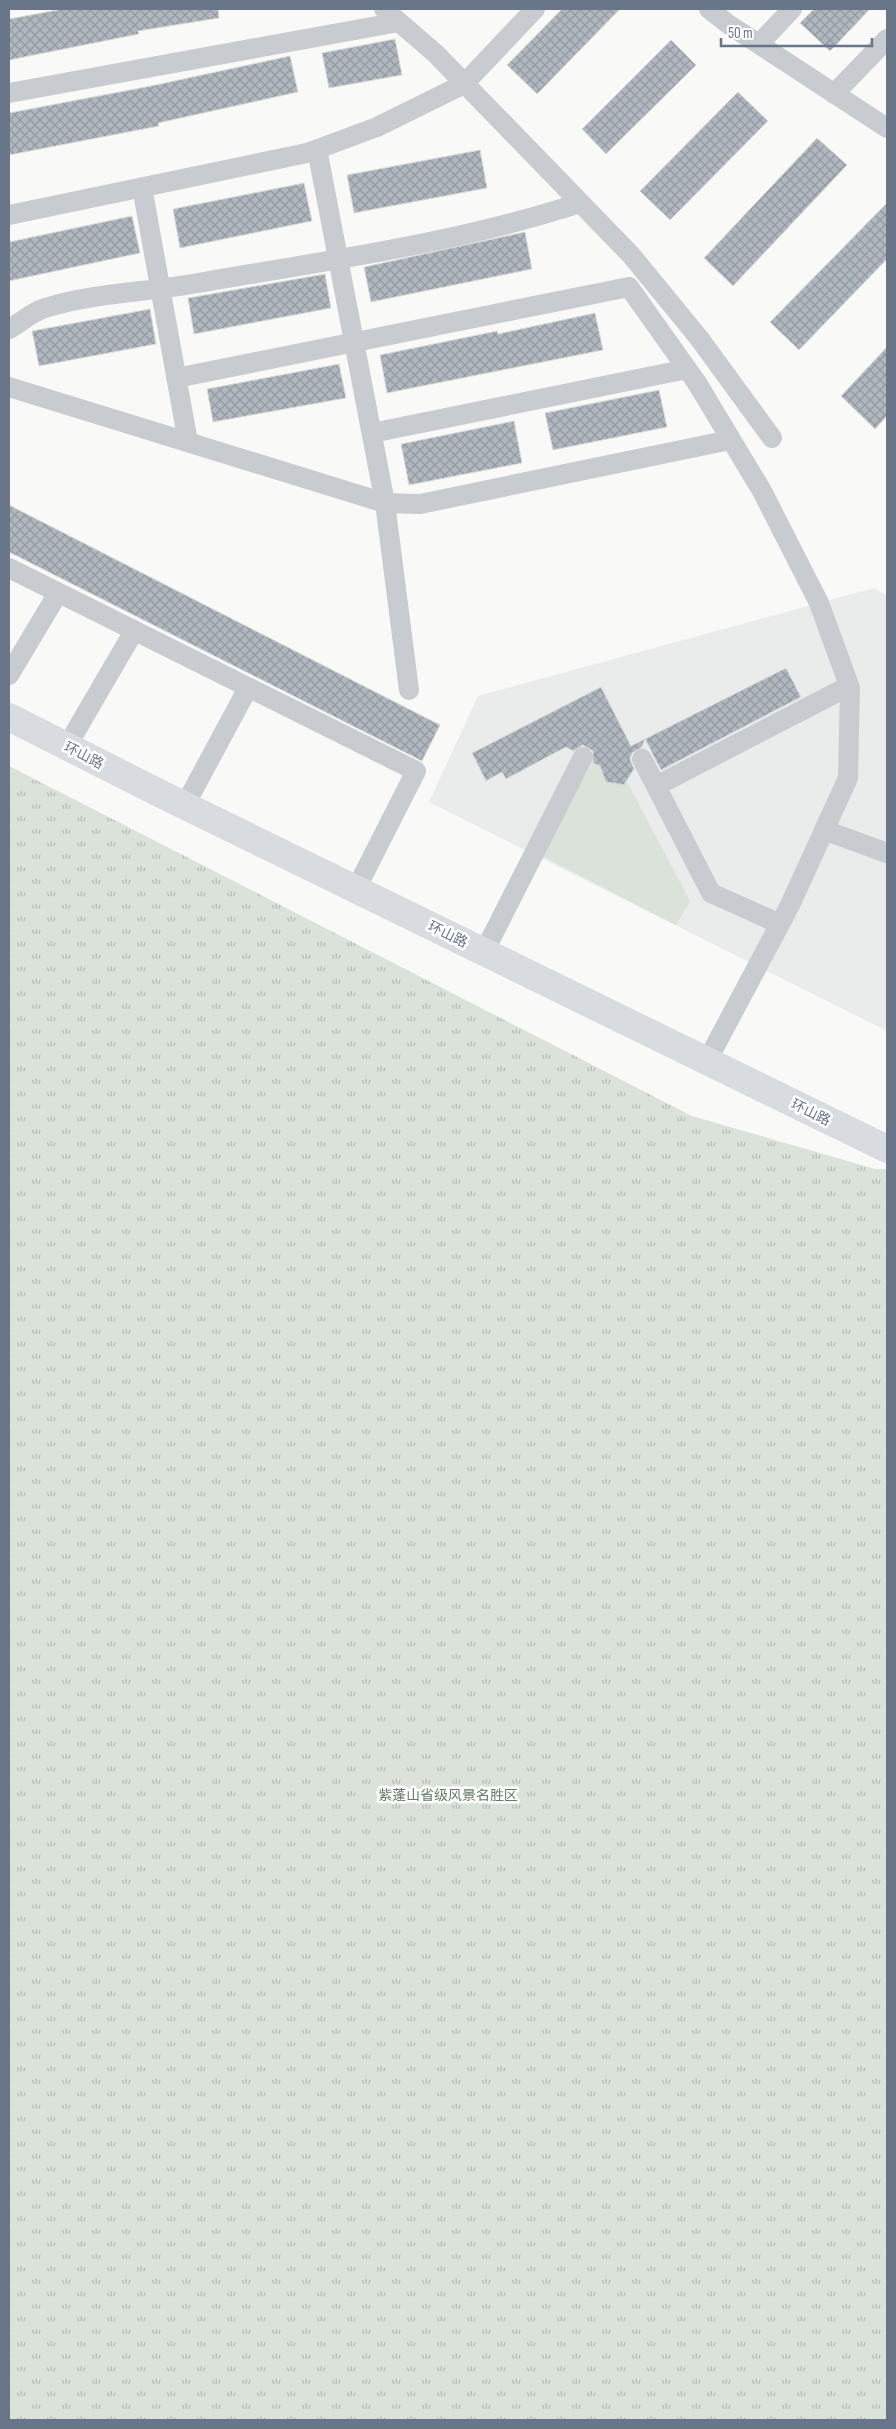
<svg xmlns="http://www.w3.org/2000/svg" width="896" height="2429" font-family="'Sofia Sans Condensed','Noto Sans SC',sans-serif">
	<style>
		.built { fill: #eaebeb }
		.grass { fill: #dae2d9 }
		.park { fill: url(#park-tufts) }
		.building { fill: url(#building-cross-hatch); stroke: #dbdcda }
		.lines { fill: none; stroke-linecap: round; stroke-linejoin: round }
		.street { stroke: #c8cbcf; stroke-width: 20 }
		.secondary { stroke: #d8dbe0; stroke-width: 28 }
		.labels { text-anchor: middle; stroke-width: 5; stroke-linejoin: round; paint-order: stroke }
		.street-label { font-size: 14px; fill: #697589; stroke: #fff }
		.park-label { font-size: 14px; fill: #647a64; stroke: #fff }
	</style>
	<defs>
		<pattern id="park-tufts" width="24" height="20" patternUnits="userSpaceOnUse" patternTransform="scale(1.25)"><rect width="24" height="20" fill="#dae2d9"/><path d="M3 7l-1-3M5 7V3M7 7l1-3M15 17l-1-3M17 17v-4M19 17l1-3" fill="none" stroke="#b5bcb6"/></pattern>
		<pattern id="building-cross-hatch" width="8" height="8" patternUnits="userSpaceOnUse" patternTransform="scale(1.25)"><rect width="8" height="8" fill="#b0b7be"/><path d="M0 0l8 8M0 8l8-8" fill="none" stroke="#9399a0"/></pattern>
	</defs>
	<rect width="100%" height="100%" fill="#f9faf8"/>
	<path class="built" d="M874,588L887,596V1031L429,802L478,696Z"/>
	<path class="grass" d="M593,762L602,768L606,782L624,785L627,782L690,901L676,925L540,855Z"/>
	<path class="park" d="M9,766L692,1116L875,1169H887V2420H9Z"/>
	<path class="building" d="M63,9H218L219,18L138,31L139,34L9,60V19Z
		M562,9H620L537,94L507,65Z
		M814,9H870L830,51L800,23Z
		M395,39L402,75L329,88L322,53Z
		M671,40L696,65L606,154L582,129Z
		M290,56L298,92L158,123L159,126L9,155V113L151,86Z
		M738,92L768,121L670,220L640,191Z
		M817,138L847,165L733,286L704,258Z
		M480,150L487,188L354,213L347,175Z
		M304,183L312,221L180,248L173,209Z
		M887,203V259L799,350L770,322Z
		M132,216L140,253L9,281V242Z
		M525,232L532,269L371,302L364,267Z
		M325,274L331,308L194,334L188,298Z
		M150,309L156,344L39,366L32,331Z
		M595,313L603,350L387,393L380,355L497,331L498,334Z
		M887,347V416L875,429L841,396Z
		M339,364L346,398L213,422L207,389Z
		M659,390L667,427L553,450L545,413Z
		M514,421L522,463L409,485L401,444Z
		M9,505L440,725L422,761L9,552Z
		M786,668L801,697L661,770L645,739L642,747L632,753L630,759L634,769L624,785L606,782L600,766L593,763V751L583,745L573,751L566,747L506,779L502,772L486,781L472,753L601,687L631,746Z"/>
	<g class="lines">
		<path class="street" d="M384,9L436,54L631,255L699,338L772,438
			M709,9L728,24L887,128
			M759,44L792,9
			M9,93L399,22
			M834,94L887,39
			M317,149L385,503L409,690
			M142,187L188,442
			M9,215L307,153L377,127L464,84L535,9
			M9,329C20,323 32,312 45,308C92,293 149,292 198,283C325,261 457,243 580,203
			M176,378L629,287L697,383L762,491L819,603L850,688L848,778L790,905L707,1061
			M9,387L385,503L420,504L730,440
			M372,433L687,369
			M9,568L416,771L356,889
			M9,675L58,593
			M67,746L134,631
			M642,759L711,893L780,924
			M656,786L849,686
			M185,805L248,688
			M824,830L887,853
			M484,952L583,757"/>
		<path class="secondary" d="M9,717L161,794L887,1149"/>
	</g>
	<g class="labels">
		<g class="street-label">
			<text transform="translate(84 755) rotate(27)" y="5">环山路</text>
			<text transform="translate(448 934) rotate(26)" y="5">环山路</text>
			<text transform="translate(811 1112) rotate(26)" y="5">环山路</text>
		</g>
		<g class="park-label">
			<text x="448" y="1800">紫蓬山省级风景名胜区</text>
		</g>
	</g>
	<rect width="896" height="2429" fill="none" stroke="#697589" stroke-width="20"/>
	<path d="M721 38v8h151v-8" fill="none" stroke="#697589" stroke-width="2.5"/>
	<text x="728" y="38" font-size="15" fill="#697589" stroke="#ffffff" stroke-width="4" paint-order="stroke">50 m</text>
</svg>
